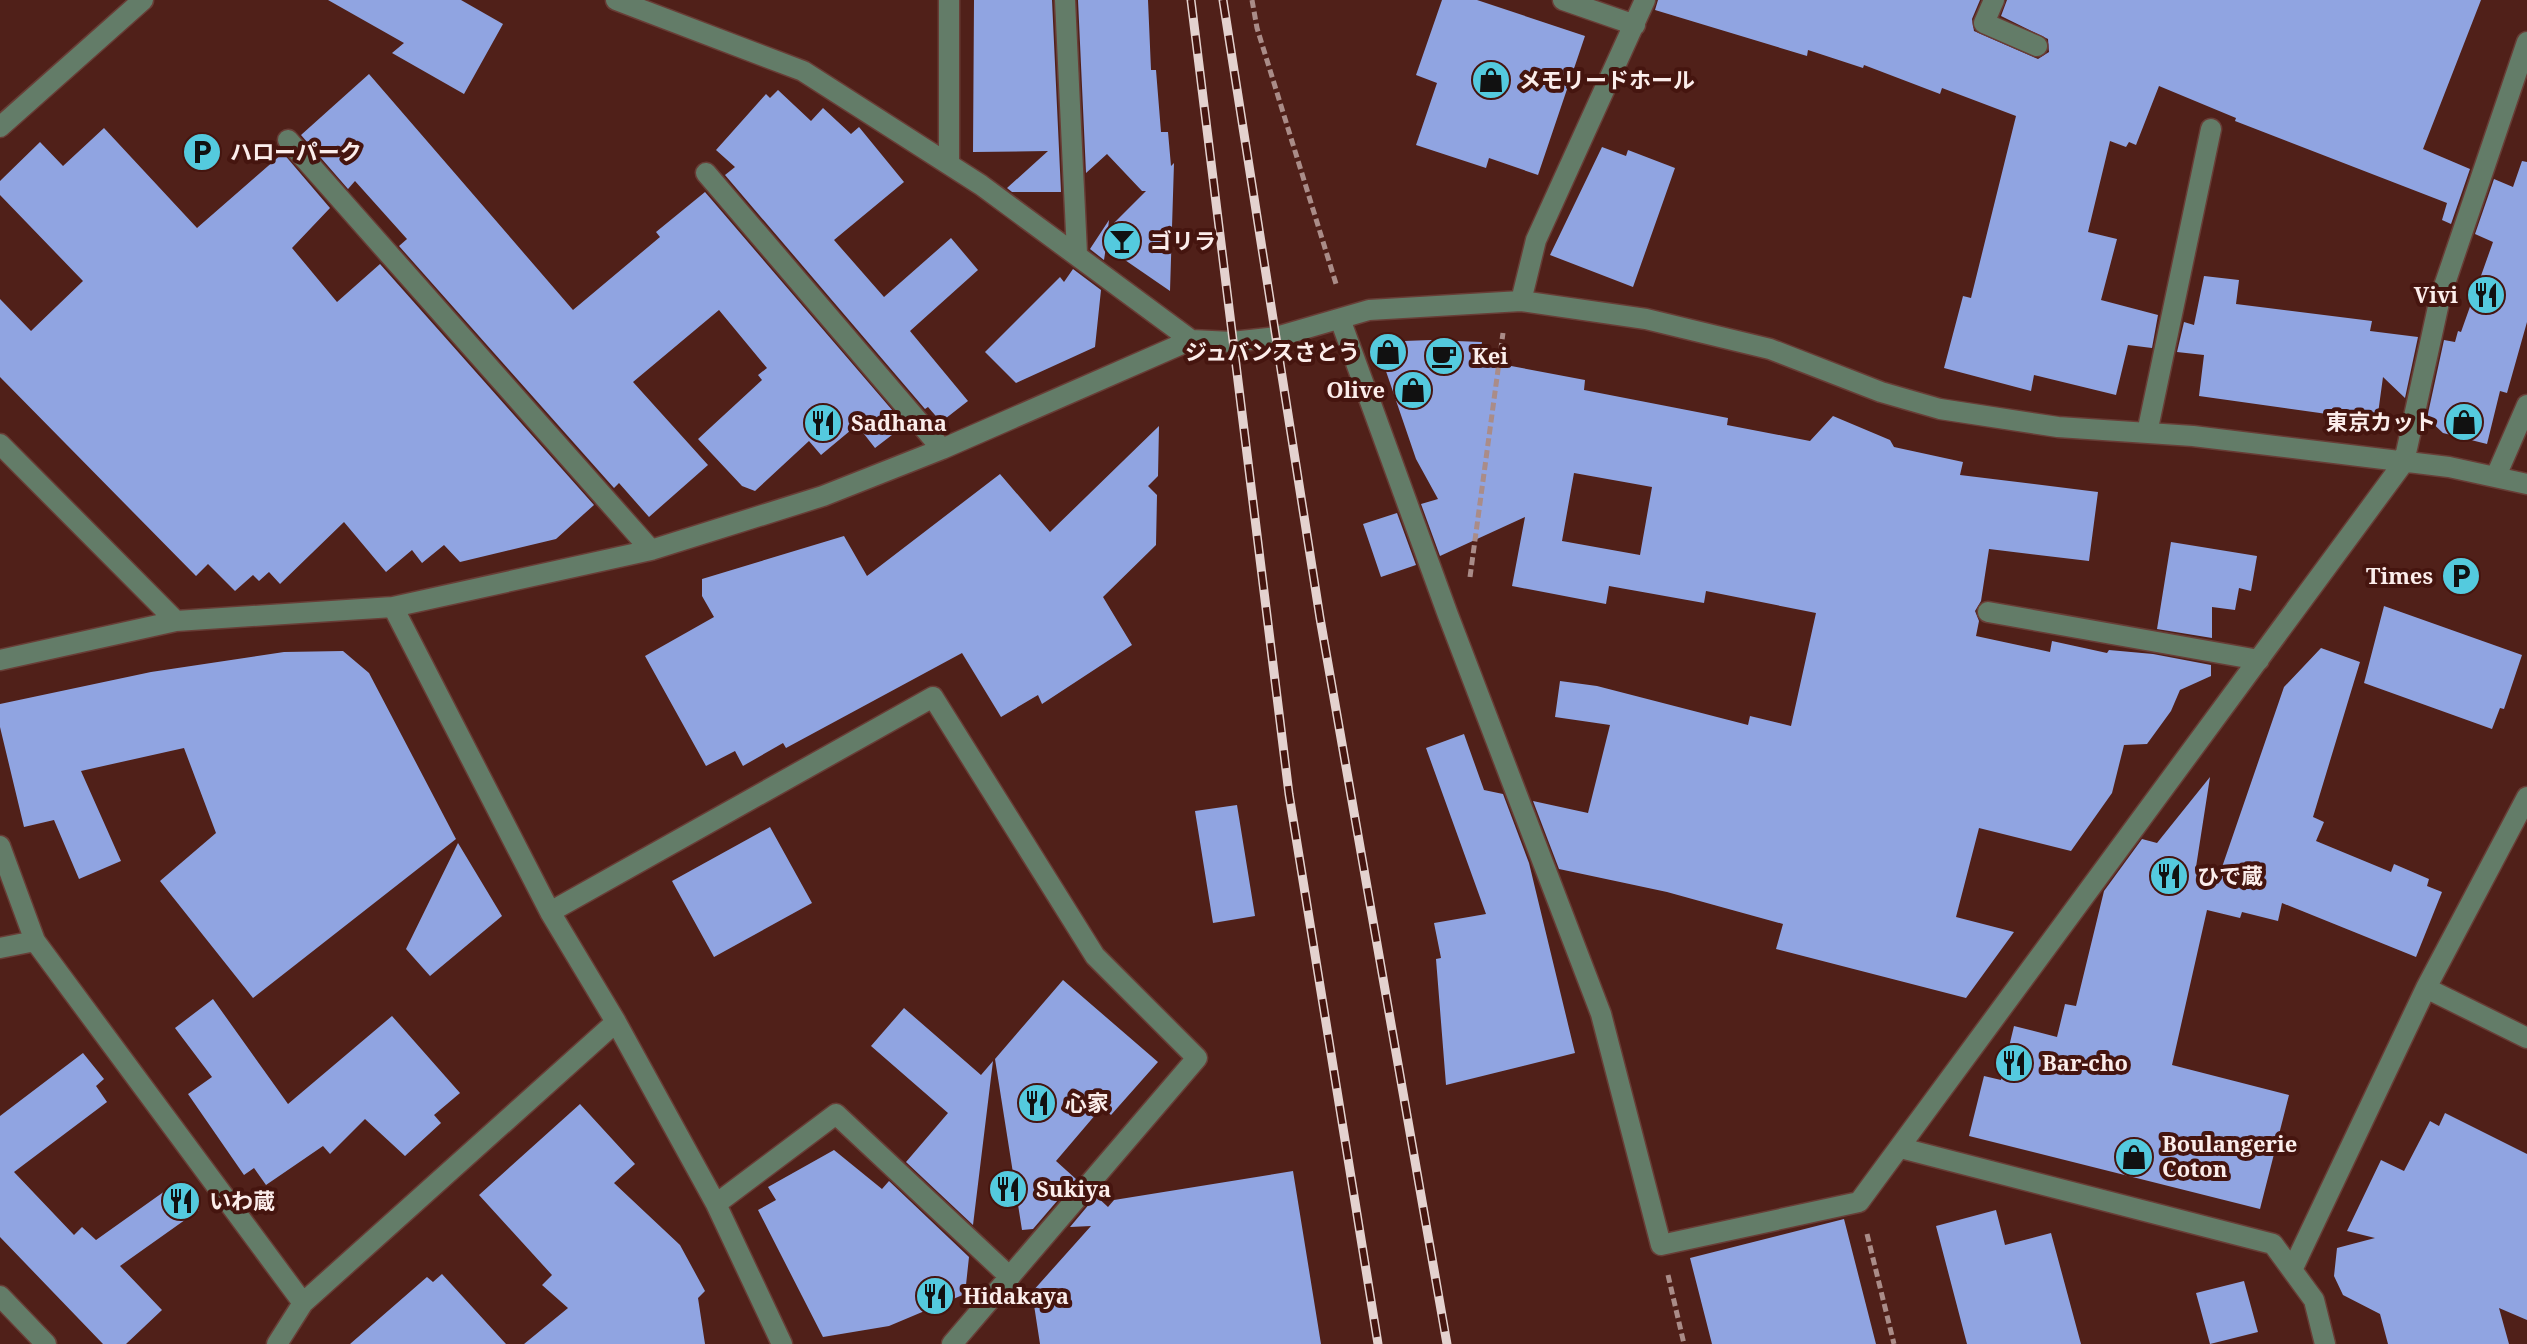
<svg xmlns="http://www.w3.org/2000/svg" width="2527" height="1344" font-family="'Noto Serif','Noto Sans JP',serif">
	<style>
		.building { fill: #90a4e1; fill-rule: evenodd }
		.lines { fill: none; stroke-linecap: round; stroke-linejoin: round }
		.minor-casing { stroke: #683d36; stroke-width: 23 }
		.path { stroke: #aa8c88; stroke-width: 5; stroke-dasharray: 8 4; stroke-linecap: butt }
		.minor { stroke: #637c68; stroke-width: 20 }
		.rail-casing { stroke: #e4d2cf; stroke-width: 9 }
		.rail { stroke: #45150f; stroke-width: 6; stroke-dasharray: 18; stroke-linecap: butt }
		.labels { text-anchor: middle; stroke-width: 8; stroke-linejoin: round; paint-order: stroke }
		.poi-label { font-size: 22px; font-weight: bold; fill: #fbedeb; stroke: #45150f; text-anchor: start }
	</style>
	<rect width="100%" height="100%" fill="#502019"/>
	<path class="building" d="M328,0H461L503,24L464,94L392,53L404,43Z
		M974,0H1052L1061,192H1012L1007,188L1048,151L973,152Z
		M1078,0H1148L1151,70H1156L1161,132H1168L1171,166L1174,163L1170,291L1106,247L1104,260L1090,249L1109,220L1108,229L1146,191H1142L1107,154L1086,173Z
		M1442,0H1477L1585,36L1538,175L1489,158L1486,168L1416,145L1437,83L1416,75Z
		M1658,0H1980L1972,19L1974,31L2038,59L2049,52L2048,39L2001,16L2007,0H2481L2423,149L2470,169L2451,224L2442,220L2447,203L2235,121L2236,118L2159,86L2136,145L2129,142L2126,147L2110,141L2088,232L2117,239L2101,300L2158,315L2152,348L2128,345L2116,395L2034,375L2031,391L1944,368L1963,296L1971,298L2016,116L1942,88L1940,94L1864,65L1863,68L1808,50L1807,56L1655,10Z
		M369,74L573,310L660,237L656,232L705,192L905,425L875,448L857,425L821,455L809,441L755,491L742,486L698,439L762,380L758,375L767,368L719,310L633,382L708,465L649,517L619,483L614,488L399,246L407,239L355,181L348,189L301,135Z
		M778,90L811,121L823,108L851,134L859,127L904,182L834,240L884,297L951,238L978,270L910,331L968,401L941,422L928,407L925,409L725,175L735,167L716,150L766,94L770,98Z
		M104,128L197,228L283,153L330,208L292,248L337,302L380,264L594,505L556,539L460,562L444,545L422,563L412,550L386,572L344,522L280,584L269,572L259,581L253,575L235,591L208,564L196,576L0,377V299L31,331L83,281L0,195V181L40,142L63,166Z
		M1602,147L1626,156L1628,150L1675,168L1633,287L1550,255Z
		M2522,161L2527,162V322L2507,393L2500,391L2487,444L2443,433L2427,418L2444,340L2455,342L2458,331L2461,332L2493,242L2475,234L2494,179L2513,187Z
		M1073,269L1101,290L1095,347L1016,383L985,352L1060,277L1064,282Z
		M2204,276L2239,280L2236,304L2372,321L2370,331L2418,337L2405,398L2383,377L2377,421L2199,396L2204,355L2177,352L2184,322L2194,325Z
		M1431,340L1482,342L1479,360L1585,380L1584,390L1728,418L1727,425L1810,441L1833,416L1890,440L1894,447L1963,462L1960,475L2098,492L2089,561L1989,549L1981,601L1975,611L1979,621L1976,636L2050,652L2052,641L2107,653L2109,650L2153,654L2211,665V676L2180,690L2171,711L2147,744L2124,745L2112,793L2071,851L1979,828L1956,917L2014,932L1966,998L1776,949L1783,924L1667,892L1559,869L1533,801L1588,813L1610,725L1555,717L1560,681L1597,686L1748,725L1750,716L1791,726L1816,613L1706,591L1704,603L1609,586L1606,604L1512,586L1525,517L1440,556L1421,504L1438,499L1416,459L1376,342ZM1574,473L1652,487L1640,555L1562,541Z
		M1159,426L1158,476L1148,486L1157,495L1156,545L1103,597L1132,645L1042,704L1038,695L1001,717L962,653L786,748L783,743L743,766L735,751L706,766L645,656L714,617L702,596V579L844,536L867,576L1000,474L1050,532Z
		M1397,513L1416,565L1381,577L1363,524Z
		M2171,542L2257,556L2251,591L2239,588L2235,610L2212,607V638L2157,629Z
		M2384,606L2522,655L2504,709L2500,708L2492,729L2364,683Z
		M2321,648L2360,662L2313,817L2324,822L2316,841L2391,872L2394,864L2429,879L2427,886L2442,892L2416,957L2282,903L2278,921L2242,912L2240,918L2207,910L2172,1065L2289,1095L2260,1209L1969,1136L1984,1076L2001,1080L2014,1026L2057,1037L2065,1004L2076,1006L2104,891L2142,839L2157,843L2210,777L2196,867L2206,869V875L2208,870L2220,873L2284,687Z
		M343,651L369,673L456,839L253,998L160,881L216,833L184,748L81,771L121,861L79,879L54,820L24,827L0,727V704L151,672L284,652Z
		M1464,734L1484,790L1503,794L1529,863L1575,1053L1446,1085L1436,959L1441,958L1434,923L1486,914L1426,748Z
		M1237,805L1255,916L1213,923L1195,811Z
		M770,827L812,903L714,957L672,881Z
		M458,843L502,916L430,976L406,949Z
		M1063,980L1158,1062L1111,1115L1102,1107L1056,1161L1076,1179L1033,1229L1022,1230L995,1059Z
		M213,999L288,1104L392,1016L460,1093L434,1115L441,1123L405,1156L365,1119L330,1154L323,1146L266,1185L254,1168L244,1175L188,1094L212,1077L175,1028Z
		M904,1008L981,1075L993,1061L973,1225L906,1162L948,1113L871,1046Z
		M83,1053L104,1079L96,1086L107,1102L14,1172L74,1235L82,1227L96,1240L179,1181L199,1210L120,1266L162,1310L126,1344H103L0,1237V1116Z
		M580,1104L635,1164L614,1183L680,1245L705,1291L698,1298L705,1344H524L568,1308L542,1285L552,1275L479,1195Z
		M2445,1113L2527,1154V1320L2499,1308L2509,1344H2388L2380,1314L2343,1295L2334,1276L2337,1248L2375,1238L2347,1231L2381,1160L2404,1171L2430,1121L2439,1126Z
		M834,1150L882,1189L889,1181L969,1257L965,1294L889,1326L823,1337L758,1210L776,1200L768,1187Z
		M1293,1171L1321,1344H1040L1032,1292L1091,1226L1070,1227L1096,1196L1108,1207L1114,1200Z
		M1996,1210L2005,1245L2051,1233L2081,1344H1967L1936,1226Z
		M1844,1219L1876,1344H1712L1690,1258Z
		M442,1274L506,1344H350L427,1277L433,1282Z
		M2244,1281L2258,1332L2210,1344L2196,1293Z"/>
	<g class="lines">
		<defs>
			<path id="minor" d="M616,0L803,71L981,185L1191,340
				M949,0V163
				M1065,0L1077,253
				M1563,0L1635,25
				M1994,0L1984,23L2037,46
				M0,127L143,0
				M288,140L651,550
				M706,173L942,449
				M1521,301L1536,240L1645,0
				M1340,319L1448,615L1601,1014L1661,1245L1859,1202L2404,462L2440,298L2527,42
				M2147,433L2211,129
				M0,444L176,621
				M2496,476L2527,405
				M393,607L550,912L616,1022L716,1204L782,1344
				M1988,612L2259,660
				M0,660L176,621L393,607L651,550L823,496L942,449L1191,340L1232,342L1276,337L1369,310L1521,301L1646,319L1770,349L1881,392L1940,409L2058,427L2193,436L2449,467L2527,484
				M0,846L35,941
				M550,912L933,697L1095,956L1197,1058L952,1344
				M0,948L35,941L303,1303
				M2426,988L2527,1038
				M1901,1148L2273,1244L2314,1300L2325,1344
				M716,1204L836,1114L1010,1277
				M2293,1268L2426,988L2527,797
				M0,1296L46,1344
				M277,1344L303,1303L616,1022"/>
		</defs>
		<use href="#minor" class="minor-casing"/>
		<path class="path" d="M1252,0L1257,28L1337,287
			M1470,577L1503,333
			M1867,1234L1894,1344
			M1668,1275L1684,1344"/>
		<use href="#minor" class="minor"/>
		<defs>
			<path id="rail" d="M1191,0L1289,794L1378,1344
				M1223,0L1320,618L1447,1344"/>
		</defs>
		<use href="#rail" class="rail-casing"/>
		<use href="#rail" class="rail"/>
	</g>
	<defs>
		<symbol id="shop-disc" viewBox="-11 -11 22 22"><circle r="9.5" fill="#54cade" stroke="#45150f"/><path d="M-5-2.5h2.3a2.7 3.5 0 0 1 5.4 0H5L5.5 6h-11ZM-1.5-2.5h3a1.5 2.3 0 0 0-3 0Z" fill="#111"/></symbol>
		<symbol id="parking-disc" viewBox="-11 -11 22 22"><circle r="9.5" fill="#54cade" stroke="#45150f"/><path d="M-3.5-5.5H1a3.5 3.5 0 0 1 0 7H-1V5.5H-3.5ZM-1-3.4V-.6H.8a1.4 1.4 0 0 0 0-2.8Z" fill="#111"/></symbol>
		<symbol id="bar-disc" viewBox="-11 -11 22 22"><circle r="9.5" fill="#54cade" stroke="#45150f"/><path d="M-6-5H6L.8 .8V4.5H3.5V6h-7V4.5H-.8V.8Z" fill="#111"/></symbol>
		<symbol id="restaurant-disc" viewBox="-11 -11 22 22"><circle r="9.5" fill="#54cade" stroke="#45150f"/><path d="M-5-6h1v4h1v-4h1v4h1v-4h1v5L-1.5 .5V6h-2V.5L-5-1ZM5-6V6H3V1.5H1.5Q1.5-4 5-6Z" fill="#111"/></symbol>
		<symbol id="cafe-disc" viewBox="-11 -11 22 22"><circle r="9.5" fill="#54cade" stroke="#45150f"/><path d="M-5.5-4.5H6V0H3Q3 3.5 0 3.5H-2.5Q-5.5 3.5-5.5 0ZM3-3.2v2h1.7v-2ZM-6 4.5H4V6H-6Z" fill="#111"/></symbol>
	</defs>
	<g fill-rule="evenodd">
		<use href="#shop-disc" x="1469" y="58" width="44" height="44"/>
		<use href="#parking-disc" x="180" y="130" width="44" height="44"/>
		<use href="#bar-disc" x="1100" y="219" width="44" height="44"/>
		<use href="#restaurant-disc" x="2464" y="273" width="44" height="44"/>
		<use href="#shop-disc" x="1366" y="330" width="44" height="44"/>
		<use href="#cafe-disc" x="1422" y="334" width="44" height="44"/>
		<use href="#shop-disc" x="1391" y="368" width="44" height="44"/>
		<use href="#shop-disc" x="2442" y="400" width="44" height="44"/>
		<use href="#restaurant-disc" x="801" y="401" width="44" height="44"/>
		<use href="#parking-disc" x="2439" y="554" width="44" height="44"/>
		<use href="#restaurant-disc" x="2147" y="854" width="44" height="44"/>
		<use href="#restaurant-disc" x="1992" y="1041" width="44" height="44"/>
		<use href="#restaurant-disc" x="1015" y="1081" width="44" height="44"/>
		<use href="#shop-disc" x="2112" y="1135" width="44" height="44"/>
		<use href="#restaurant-disc" x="986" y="1167" width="44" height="44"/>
		<use href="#restaurant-disc" x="159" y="1179" width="44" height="44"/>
		<use href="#restaurant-disc" x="913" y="1274" width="44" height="44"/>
	</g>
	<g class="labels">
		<g class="poi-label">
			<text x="1519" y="88">メモリードホール</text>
			<text x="230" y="160">ハローパーク</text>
			<text x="1150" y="249">ゴリラ</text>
			<text x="2458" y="303" text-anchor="end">Vivi</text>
			<text x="1360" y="360" text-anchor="end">ジュバンスさとう</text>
			<text x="1472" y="364">Kei</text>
			<text x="1385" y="398" text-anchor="end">Olive</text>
			<text x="2436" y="430" text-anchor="end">東京カット</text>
			<text x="851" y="431">Sadhana</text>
			<text x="2433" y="584" text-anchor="end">Times</text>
			<text x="2197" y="884">ひで蔵</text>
			<text x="2042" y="1071">Bar-cho</text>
			<text x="1065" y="1111">心家</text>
			<text x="2162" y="1152">Boulangerie<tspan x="2162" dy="25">Coton</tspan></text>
			<text x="1036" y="1197">Sukiya</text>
			<text x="209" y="1209">いわ蔵</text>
			<text x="963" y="1304">Hidakaya</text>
		</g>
	</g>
</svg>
